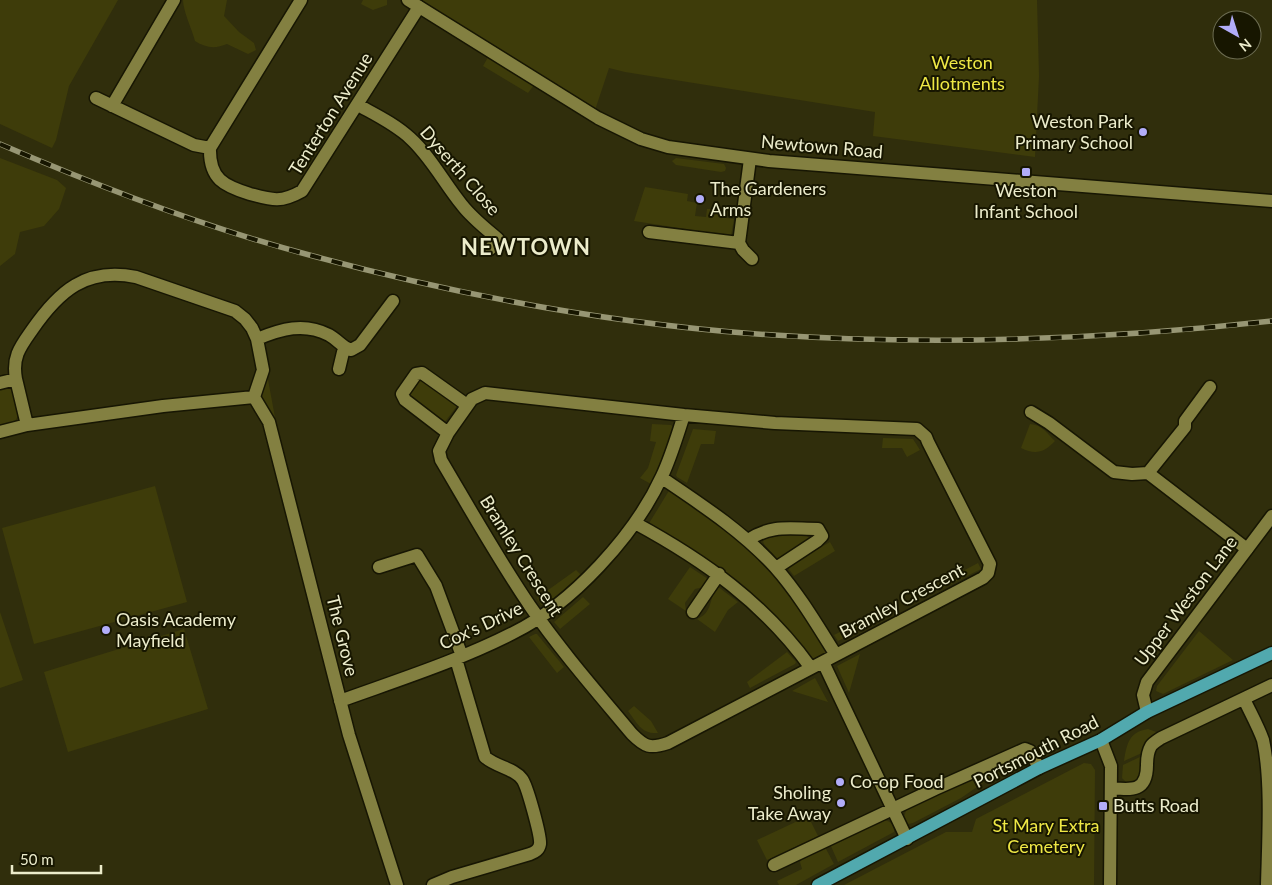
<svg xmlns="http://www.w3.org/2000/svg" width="1272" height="885" font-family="Lato,sans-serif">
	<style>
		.green { fill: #3e3c0a }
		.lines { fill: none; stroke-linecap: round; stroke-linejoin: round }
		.minor-casing { stroke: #171603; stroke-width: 15 }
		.tertiary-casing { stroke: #171603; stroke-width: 15 }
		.primary-casing { stroke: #171603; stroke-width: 15 }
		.minor { stroke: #838041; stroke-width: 12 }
		.tertiary { stroke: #838041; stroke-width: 12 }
		.primary { stroke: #51a9ae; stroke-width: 12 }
		.rail-casing { stroke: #979674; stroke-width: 5.5 }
		.rail { stroke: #171600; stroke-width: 4; stroke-dasharray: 11; stroke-linecap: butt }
		.poi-dot { fill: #b2adf9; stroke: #171600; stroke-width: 2 }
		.labels { text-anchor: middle; stroke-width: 4; stroke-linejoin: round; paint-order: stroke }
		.park-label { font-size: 18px; fill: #efe845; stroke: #171600 }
		.street-label { font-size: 18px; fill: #ececcb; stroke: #171600 }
		.poi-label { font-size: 18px; fill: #ececcb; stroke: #171600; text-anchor: start }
		.district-label { font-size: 22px; font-weight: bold; letter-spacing: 1px; fill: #ececcb; stroke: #171600 }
	</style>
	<rect width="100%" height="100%" fill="#302e0c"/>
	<path class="green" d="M0,0H118L69,86L56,140L52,148L0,124Z
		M183,0H227L224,16L239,32L254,43L256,50L248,54L227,44C215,49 206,48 195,41C192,29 183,11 183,0Z
		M363,0H387V5L373,10L361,4Z
		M418,0H1037L1039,76L1035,157L873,136L875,112L625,72L609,68L593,116L537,81L528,93L483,66L491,52Z
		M0,158L57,180L66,188L59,209L44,226L20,232L15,254L0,266Z
		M676,158L724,164L726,168L725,171L721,172L676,165L672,161Z
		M645,187L688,194L687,201L697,203L695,216L706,217L707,209H725L726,218L734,219L731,236L634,221Z
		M267,374L276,423L262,399L261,393Z
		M422,381L427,382L457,406L444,423L410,398L409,394L414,384Z
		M6,386C17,390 23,411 15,421C11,425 5,425 0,426V387Z
		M652,424L671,425L673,427L665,453L651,484L640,478L648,468L656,442L650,441Z
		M1030,424C1043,425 1047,434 1055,441C1044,453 1035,455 1021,448Z
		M693,429L716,431L714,444H701L687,483L677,477L676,475Z
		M883,438L913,439L920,450L907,457L902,448H882Z
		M155,486L187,602L34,644L2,528Z
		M670,489C708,516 747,541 777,577C795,598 809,623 825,647V653L819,659H813L808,656L648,525Z
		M805,534L810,539L808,542L777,559L764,544L763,541L772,535Z
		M830,542L835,551L794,576L788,568V566Z
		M978,563L981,569L941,589L938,584Z
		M690,567L708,579L704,587L695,589L685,603L686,611L668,599Z
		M576,570L581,575L547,604L541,605L537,598Z
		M717,586L738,602L728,610L715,632L697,619C713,613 709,598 717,586Z
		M583,597L590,604L560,629L554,622Z
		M0,612L23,680L0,688Z
		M874,615L877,622L838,641L834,635Z
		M184,629L208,709L68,752L44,672Z
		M1199,631L1233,660L1163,694L1156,691L1157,686Z
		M535,634H537L564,667L557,673L529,637Z
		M787,652L796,662L795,664L750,688L747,682Z
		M860,654L849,693L837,666Z
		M815,678L828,702L792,691Z
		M634,706L651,721L658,733C641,734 638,724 628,711Z
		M1148,729L1159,733L1144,743L1142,753L1124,761C1127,743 1129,732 1148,729Z
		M1142,756L1141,776L1138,782L1127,783L1122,778L1123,765Z
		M1084,763L1091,764L1095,770L1094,885H844L946,832H972L976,819Z
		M993,770L996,774L961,798L913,823L908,824L904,817L907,808Z
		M804,818L810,820L818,836L767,860L757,840Z
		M882,820C889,820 895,824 894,832L838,862L830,844Z
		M825,847L834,864L796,885H779L777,881L802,869L800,862L802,859Z"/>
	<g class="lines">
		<defs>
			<path id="minor" d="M301,0L210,148C209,179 224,186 250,194C272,200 281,203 302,191L419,7
				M96,98L194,145L210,148
				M358,105C376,115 395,124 410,138C431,157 444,183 462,205C472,218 485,228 498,239L490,249
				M112,106L174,0
				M649,232L739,243L750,159
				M739,243L743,250L752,259
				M257,339C281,329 304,322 329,335C338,340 342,347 351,350L360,345L393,301
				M339,369L344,348
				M0,383L16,379C12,357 20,347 32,330C59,291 86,267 136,277L235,311L245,319L252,328L257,339L263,370L254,397
				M485,393L684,415L775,423L917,429L926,437L928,442L990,564L988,573L983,578L668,743C650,749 645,747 632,734C597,692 561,651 530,606C498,559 470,509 441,460L439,451L448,433L472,399Z
				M254,397L269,422L349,735L397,885
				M1031,412L1049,423L1114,472L1132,474L1148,473L1247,549
				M27,425L163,406L254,397
				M0,432L27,425L16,379
				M448,433L405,400L402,394L416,374L422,373L467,405
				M1148,473L1185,427V421L1210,387
				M662,478C702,505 742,531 775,567C799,594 817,625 836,655
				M635,523C705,561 764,603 811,668
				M748,540C772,524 790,529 818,529L822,536L817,541L776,568
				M379,567L417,555L436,586L462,656
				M693,612L719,574
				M823,662L907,839
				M1244,699C1250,712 1258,726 1263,740C1272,781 1268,842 1267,885
				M340,701C398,680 458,661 513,633C572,604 635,535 662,476C671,457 677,436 684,415
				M1101,740L1111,766L1110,885
				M1111,788C1132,790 1147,792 1147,765C1147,759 1148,751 1151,746C1153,743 1158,740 1161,738L1272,685
				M774,865L935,789L1025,749L1030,751L1039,768
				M433,885L452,877L530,854C535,852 539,850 540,844C541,836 527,785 522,779C514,768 496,767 485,757L456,659"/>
			<path id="tertiary" d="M408,0L598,118L641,139L668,147L769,161L1272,201
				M1147,712L1143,695L1147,682L1272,516"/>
			<path id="primary" d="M818,885L1039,768L1101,740L1147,712L1272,653"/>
		</defs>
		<use href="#minor" class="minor-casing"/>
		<use href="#tertiary" class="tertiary-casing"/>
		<use href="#primary" class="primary-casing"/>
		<use href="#minor" class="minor"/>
		<use href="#tertiary" class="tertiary"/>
		<use href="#primary" class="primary"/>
		<defs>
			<path id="rail" d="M0,144C102,188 206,228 313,256C458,295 608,323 757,334C928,346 1101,340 1272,321"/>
		</defs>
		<use href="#rail" class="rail-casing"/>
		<use href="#rail" class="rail"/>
	</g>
	<g class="poi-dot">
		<circle cx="1143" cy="132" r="5"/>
		<rect x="1021" y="167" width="10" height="10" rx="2.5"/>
		<circle cx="700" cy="199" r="5"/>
		<circle cx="106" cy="630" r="5"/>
		<circle cx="840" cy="782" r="5"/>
		<circle cx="841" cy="803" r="5"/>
		<rect x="1098" y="801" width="10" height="10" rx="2.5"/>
	</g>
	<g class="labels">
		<g class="park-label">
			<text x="962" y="69">Weston<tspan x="962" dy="21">Allotments</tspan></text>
			<text x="1046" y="832">St Mary Extra<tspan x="1046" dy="21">Cemetery</tspan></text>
		</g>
		<g class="street-label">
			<text transform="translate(331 114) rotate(-58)" y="6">Tenterton Avenue</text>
			<text transform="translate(822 147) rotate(5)" y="6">Newtown Road</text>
			<text transform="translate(460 171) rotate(49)" y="6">Dyserth Close</text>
			<text transform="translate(521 556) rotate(58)" y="6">Bramley Crescent</text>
			<text transform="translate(902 601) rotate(-28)" y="6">Bramley Crescent</text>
			<text transform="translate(1186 601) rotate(-53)" y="6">Upper Weston Lane</text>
			<text transform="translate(481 626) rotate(-25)" y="6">Cox's Drive</text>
			<text transform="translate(342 636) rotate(76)" y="6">The Grove</text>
			<text transform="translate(1036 752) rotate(-27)" y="6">Portsmouth Road</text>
		</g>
		<g class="poi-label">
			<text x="1133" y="128" text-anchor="end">Weston Park<tspan x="1133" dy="21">Primary School</tspan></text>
			<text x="710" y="195">The Gardeners<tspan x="710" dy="21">Arms</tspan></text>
			<text x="1026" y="197" text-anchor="middle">Weston<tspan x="1026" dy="21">Infant School</tspan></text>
			<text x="116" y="626">Oasis Academy<tspan x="116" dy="21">Mayfield</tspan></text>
			<text x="850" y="788">Co-op Food</text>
			<text x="831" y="799" text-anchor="end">Sholing<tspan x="831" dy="21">Take Away</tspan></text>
			<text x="1113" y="812">Butts Road</text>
		</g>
		<g class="district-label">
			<text x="526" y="255">NEWTOWN</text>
		</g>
	</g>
	<g transform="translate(1237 35) rotate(141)"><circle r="24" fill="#171600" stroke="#6c6c51"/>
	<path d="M0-4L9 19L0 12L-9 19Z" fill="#b2adf9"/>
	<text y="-8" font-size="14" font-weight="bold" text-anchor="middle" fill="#ececcb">N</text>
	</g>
	<path d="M12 865v8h89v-8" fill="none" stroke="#ececcb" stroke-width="2.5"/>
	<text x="20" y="865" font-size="15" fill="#ececcb" stroke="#171600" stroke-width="4" paint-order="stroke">50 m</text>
</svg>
